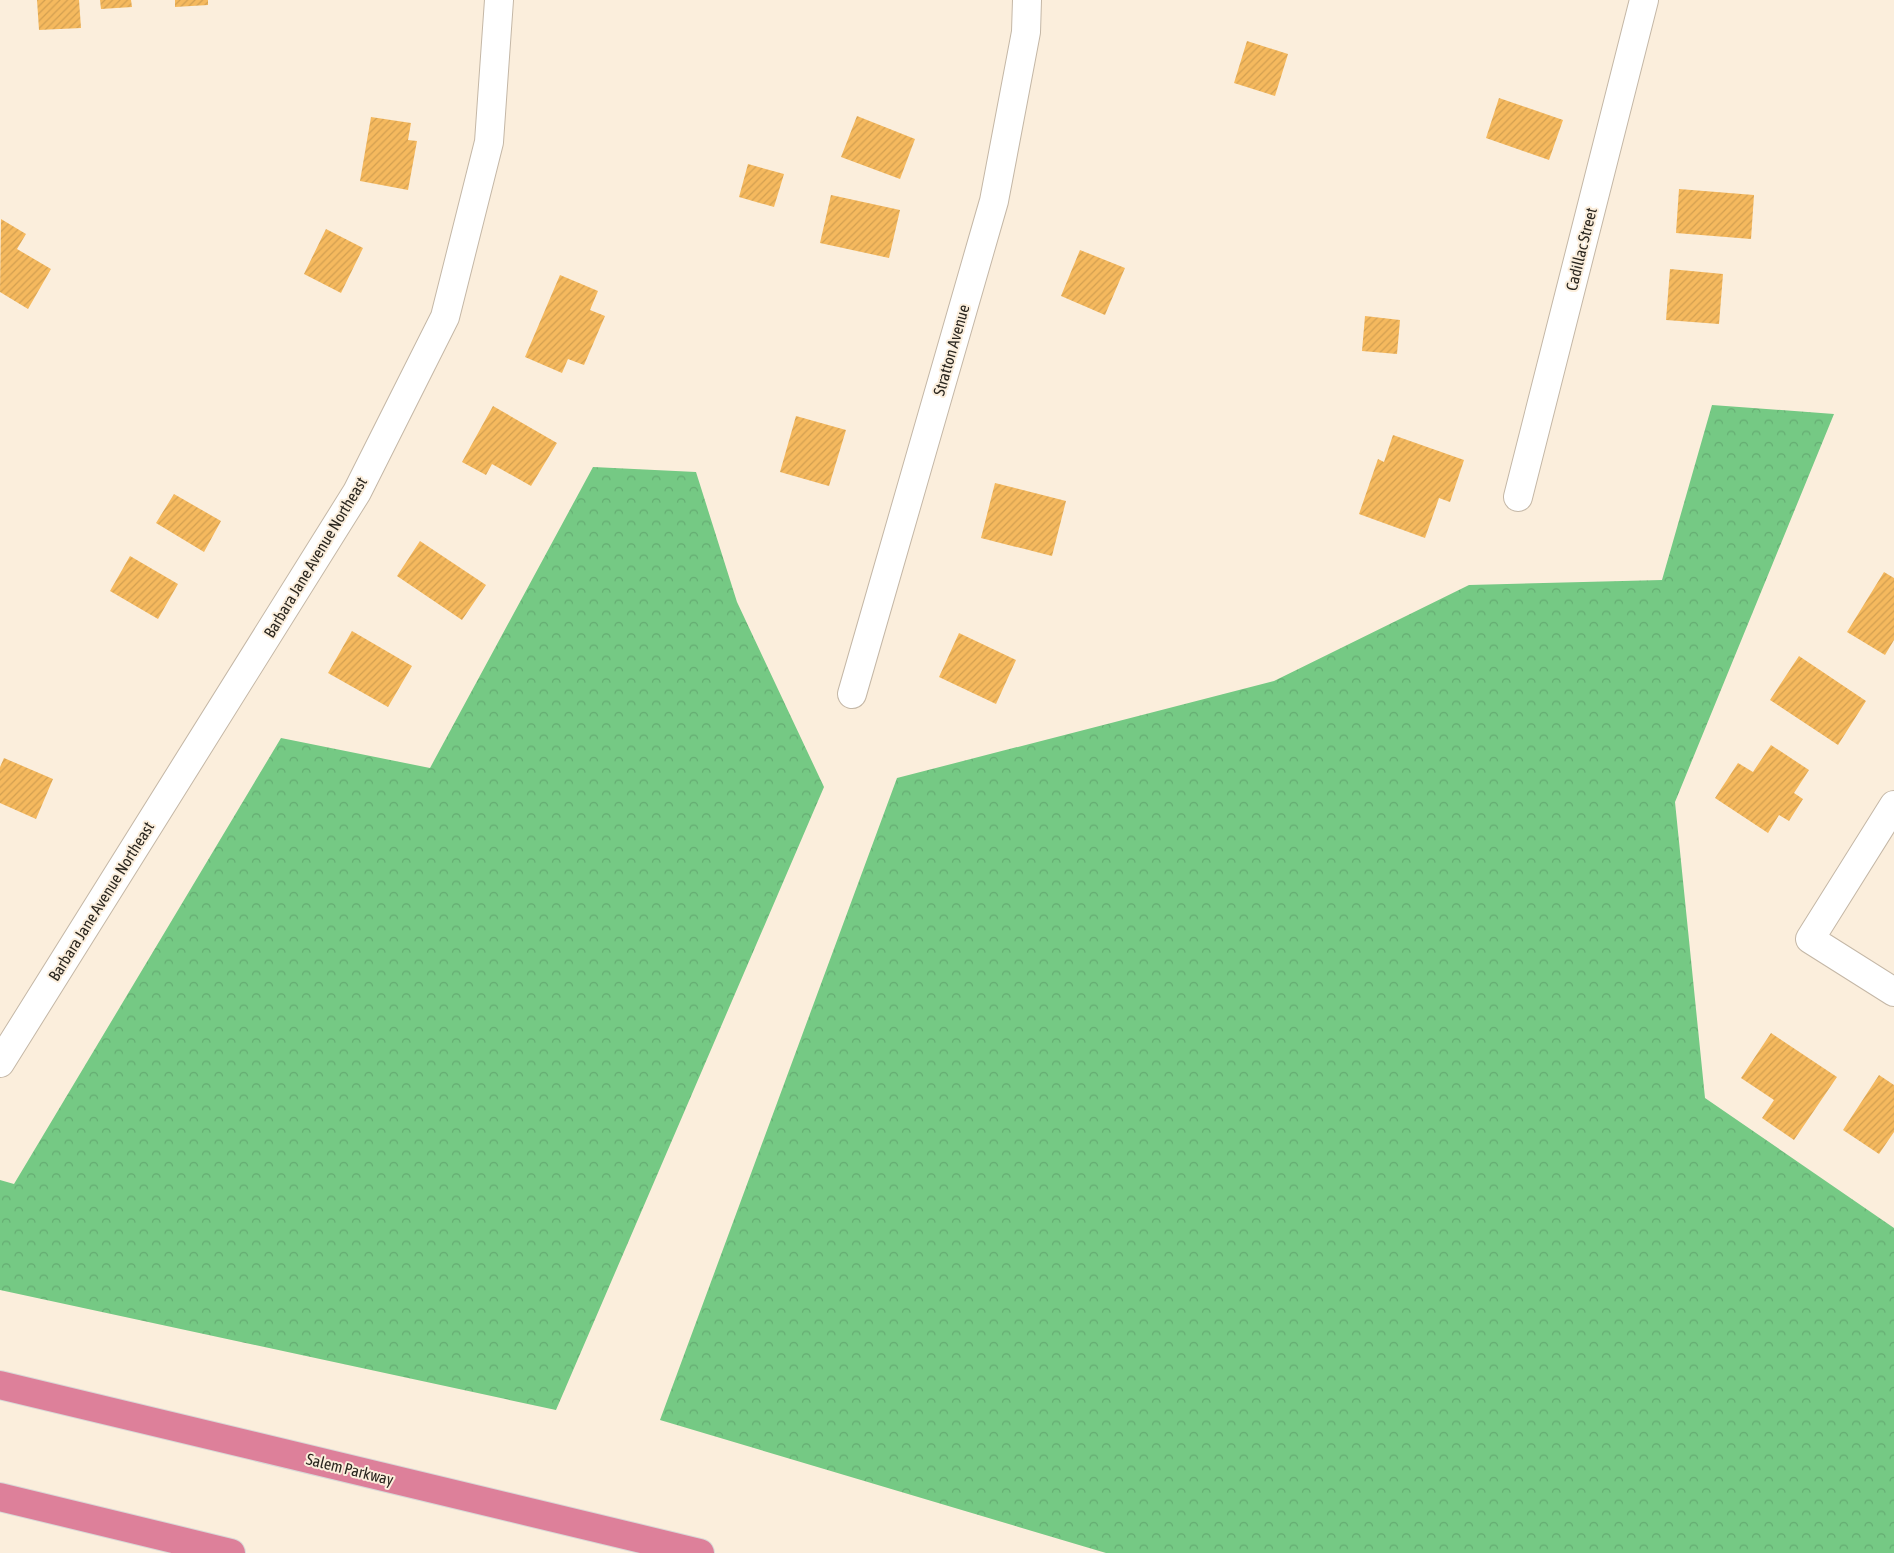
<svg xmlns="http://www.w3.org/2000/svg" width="1894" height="1553" font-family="'Asap Condensed',sans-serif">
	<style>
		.forest { fill: url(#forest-crowns) }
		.building { fill: url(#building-hatch) }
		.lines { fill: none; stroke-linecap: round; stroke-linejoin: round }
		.minor-casing { stroke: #c4b7a6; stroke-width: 30 }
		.highway-casing { stroke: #d9d8d7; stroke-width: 30 }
		.minor { stroke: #fff; stroke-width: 28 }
		.highway { stroke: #dd809a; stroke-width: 28 }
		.labels { text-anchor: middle; stroke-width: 4; stroke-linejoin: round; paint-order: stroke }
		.street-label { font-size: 16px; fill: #2a261f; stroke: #fbeedc }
	</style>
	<defs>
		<pattern id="forest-crowns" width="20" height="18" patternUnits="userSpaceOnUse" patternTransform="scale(1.25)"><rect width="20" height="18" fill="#75c984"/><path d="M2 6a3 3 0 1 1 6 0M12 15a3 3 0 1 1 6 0" fill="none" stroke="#65ac72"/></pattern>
		<pattern id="building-hatch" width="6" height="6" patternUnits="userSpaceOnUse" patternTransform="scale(1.25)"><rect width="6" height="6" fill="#f5b95e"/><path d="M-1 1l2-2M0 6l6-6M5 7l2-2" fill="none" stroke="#d29f51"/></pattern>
	</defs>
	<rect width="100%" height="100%" fill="#fbeedc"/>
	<path class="forest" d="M1712,405L1834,414L1675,802L1705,1098L1894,1228V1553H1106L660,1420L897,778L1274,681L1469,585L1662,580Z
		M593,467L696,472L737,602L824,787L556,1410L0,1290V1180L14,1184L281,738L430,768Z"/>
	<path class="building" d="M37,0H79L81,28L39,30Z
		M100,0H131L132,7L101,9Z
		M175,0H208V5L175,7Z
		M1247,41L1288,54L1275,96L1234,83Z
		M1499,98L1563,120L1549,160L1486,138Z
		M857,116L915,139L900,179L841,157Z
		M371,117L411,123L408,140L417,141L408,190L360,181Z
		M748,164L784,174L774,207L739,197Z
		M1679,189L1754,195L1751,239L1676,233Z
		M831,195L900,210L889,258L820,243Z
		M1,219L26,234L17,249L51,269L28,309L0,292Z
		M326,229L363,248L341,293L304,274Z
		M1080,250L1125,268L1105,315L1061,296Z
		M1670,269L1723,274L1719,324L1666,320Z
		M560,275L598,291L590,310L605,316L584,365L568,359L562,373L525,357Z
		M1365,316L1400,320L1397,354L1362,351Z
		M493,406L557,443L531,486L492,464L486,475L462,462Z
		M796,416L846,430L829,486L780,472Z
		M1393,435L1464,460L1450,502L1439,498L1425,538L1359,514L1378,459L1384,462Z
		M995,483L1066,501L1052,556L981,538Z
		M174,494L221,521L204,552L156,523Z
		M420,541L486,585L462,620L397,576Z
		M130,556L178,584L158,619L110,591Z
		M1884,572L1894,578V640L1885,655L1847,632Z
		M352,631L412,666L388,707L328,673Z
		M959,633L1016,660L996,704L939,677Z
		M1799,656L1866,701L1838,745L1770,700Z
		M1771,745L1809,770L1794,793L1803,799L1789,821L1779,815L1768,833L1715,798L1738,763L1753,772Z
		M4,758L53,779L36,819L0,803V767Z
		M1771,1033L1837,1077L1794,1140L1762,1118L1774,1100L1741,1078Z
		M1879,1075L1894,1085V1132L1879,1154L1843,1130Z"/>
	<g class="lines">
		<defs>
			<path id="minor" d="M1518,497L1644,0
				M852,694L994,201L1026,32L1027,0
				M1894,805L1810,939L1894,992
				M0,1063L357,492L445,317L489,142L499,0"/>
			<path id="highway" d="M0,1385L700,1553
				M0,1497L231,1553"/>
		</defs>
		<use href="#minor" class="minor-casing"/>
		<use href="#highway" class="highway-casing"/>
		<use href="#minor" class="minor"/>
		<use href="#highway" class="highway"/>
	</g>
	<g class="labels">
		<g class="street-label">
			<text transform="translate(1581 249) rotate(-76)" y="6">Cadillac Street</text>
			<text transform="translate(951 350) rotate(-74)" y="6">Stratton Avenue</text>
			<text transform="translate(315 557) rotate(-59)" y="6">Barbara Jane Avenue Northeast</text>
			<text transform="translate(101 901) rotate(-58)" y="6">Barbara Jane Avenue Northeast</text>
			<text transform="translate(350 1469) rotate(14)" y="6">Salem Parkway</text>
		</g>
	</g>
</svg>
